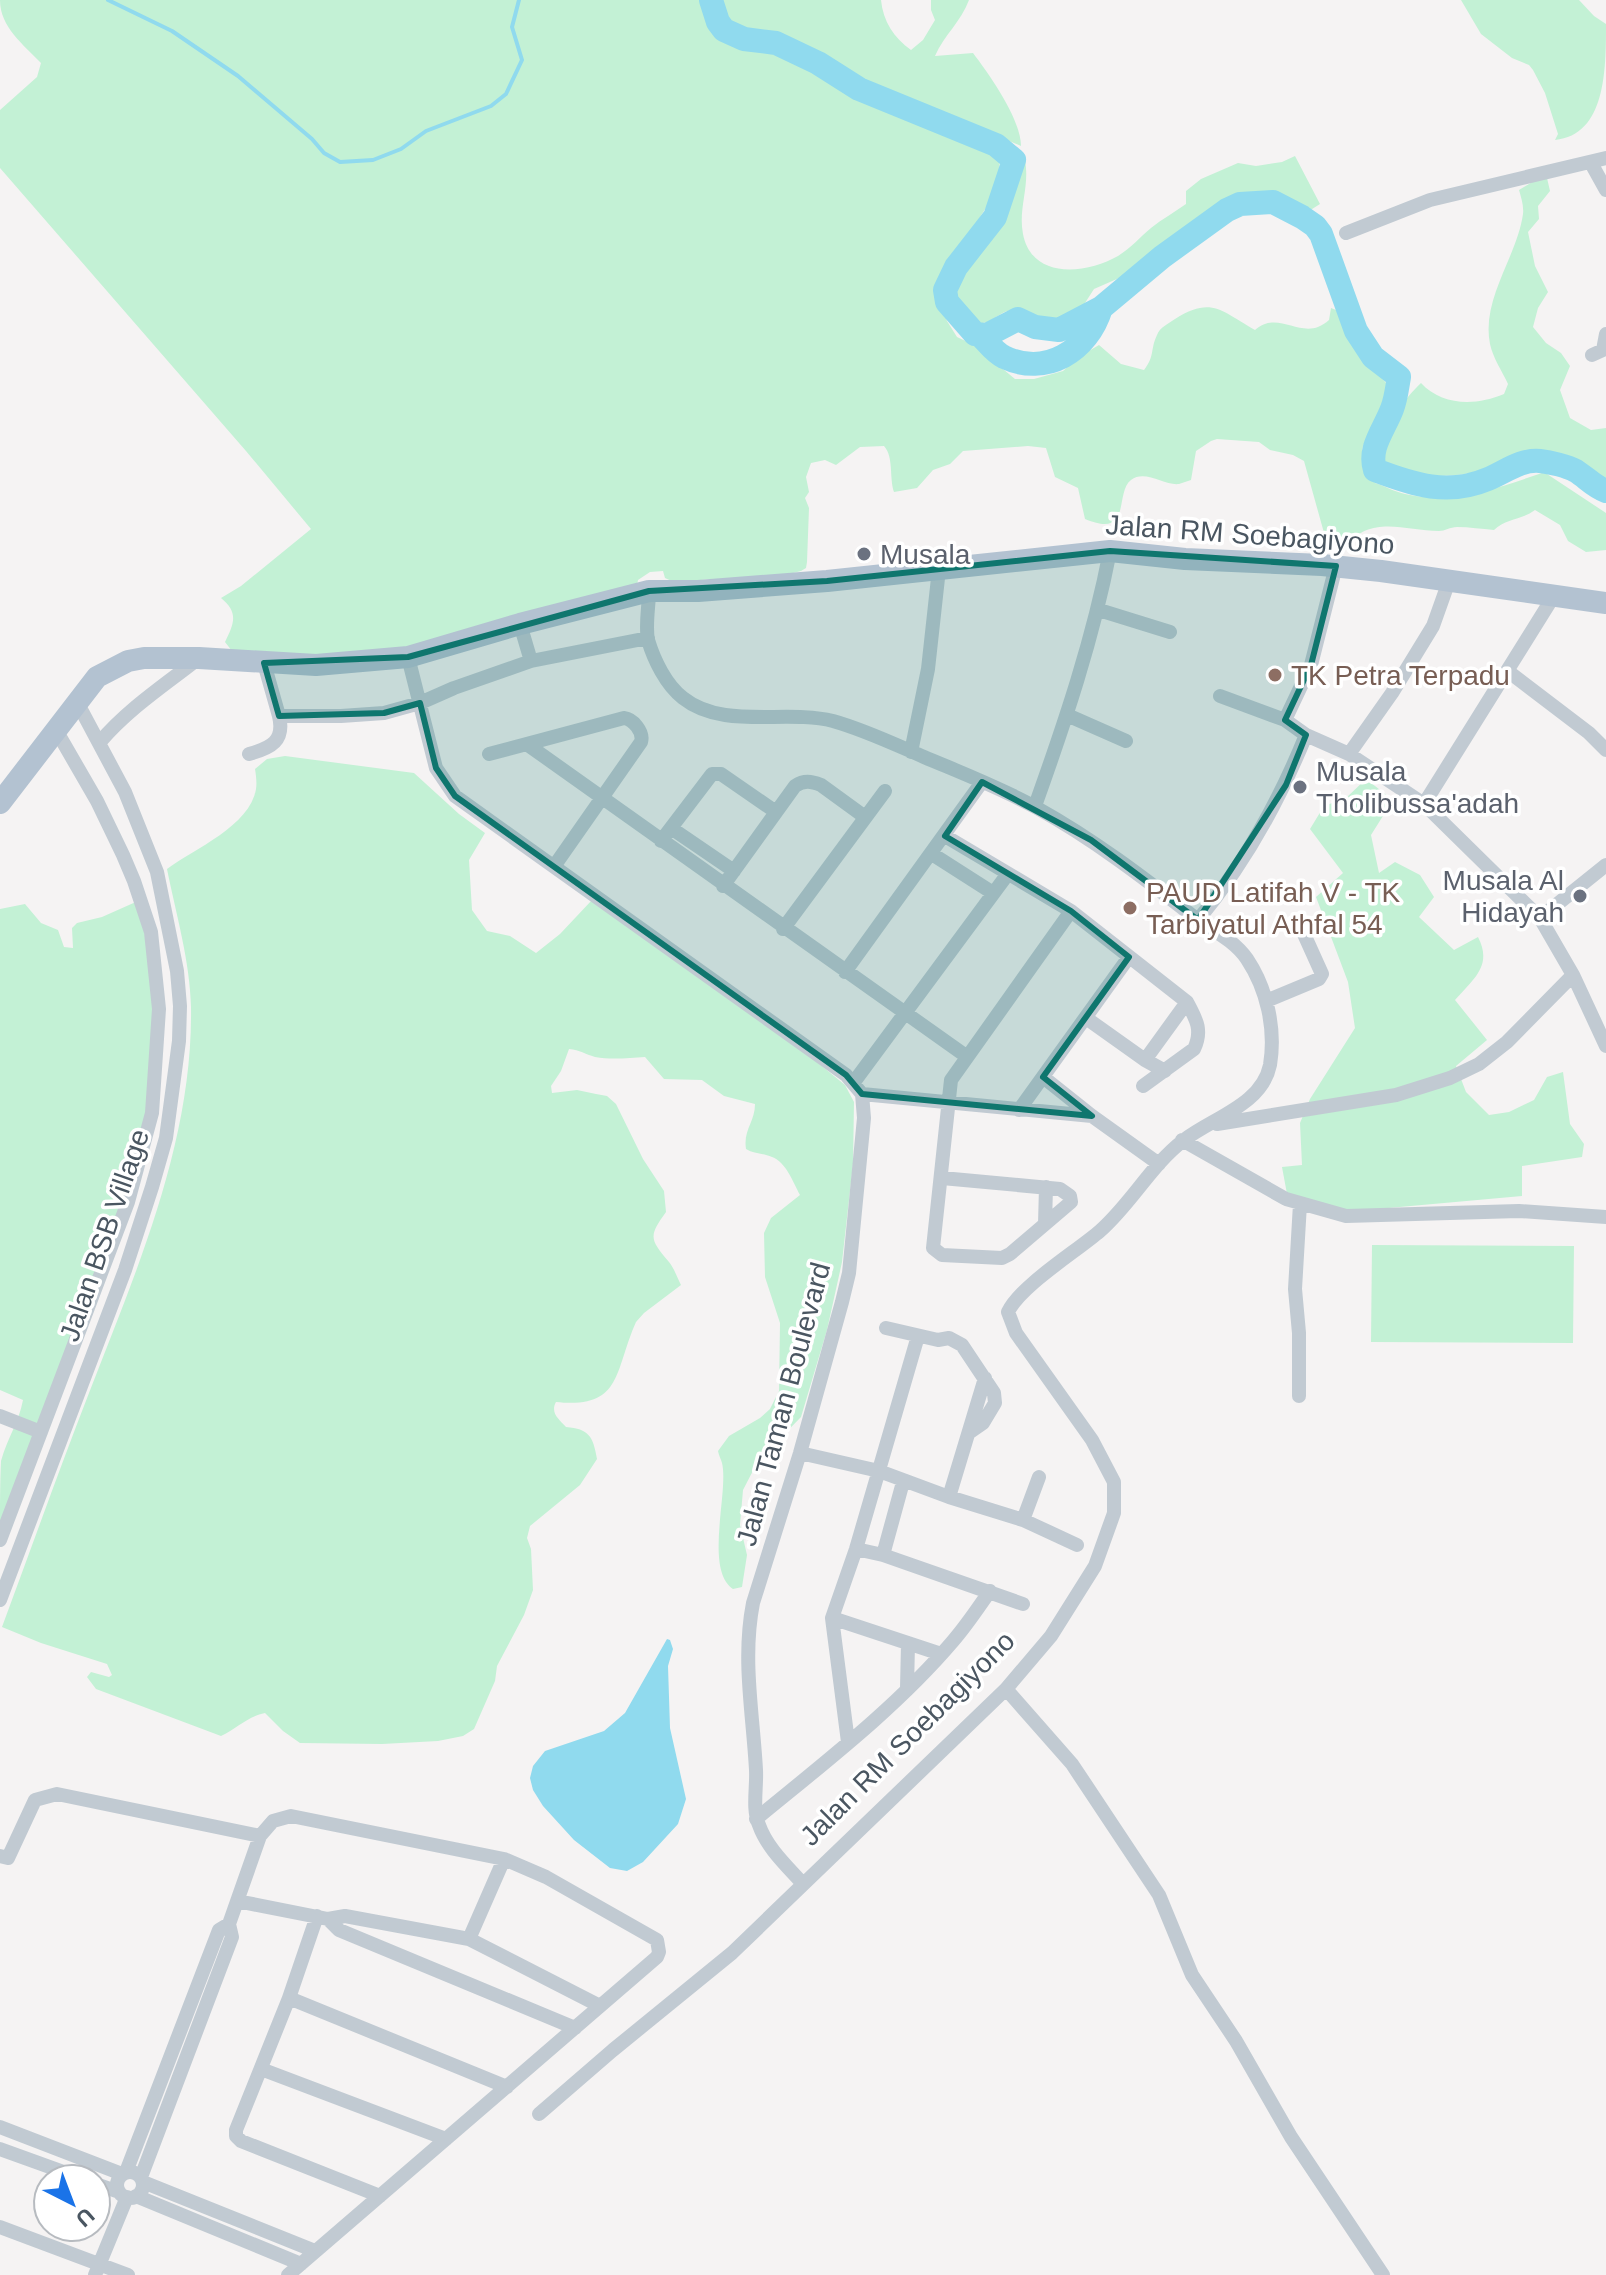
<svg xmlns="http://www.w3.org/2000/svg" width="1606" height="2275" font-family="Helvetica,sans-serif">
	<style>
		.green { fill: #c3f1d5 }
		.water { fill: #90daee }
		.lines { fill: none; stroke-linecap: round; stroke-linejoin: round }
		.stream { stroke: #90daee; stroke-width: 4 }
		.river { stroke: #90daee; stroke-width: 24 }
		.street { stroke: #c1cad2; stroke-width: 14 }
		.primary { stroke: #b3c2d1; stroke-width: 22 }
		.marked { fill: #0f766e; fill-opacity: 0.2; stroke: #0f766e; stroke-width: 6; stroke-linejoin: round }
		.worship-dot { fill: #6b7280; stroke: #fff; stroke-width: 3 }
		.education-dot { fill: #8d6e63; stroke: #fff; stroke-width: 3 }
		.labels { text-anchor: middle; stroke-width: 7; stroke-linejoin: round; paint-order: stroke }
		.street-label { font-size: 28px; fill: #4a5661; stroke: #fff }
		.worship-label { font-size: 28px; fill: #5b616d; stroke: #fff; text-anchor: start }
		.education-label { font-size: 28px; fill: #785e54; stroke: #fff; text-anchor: start }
	</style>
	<rect width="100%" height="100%" fill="#f5f3f3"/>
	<path class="green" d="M0,0H881C883,21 894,38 911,50L923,40L935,20L931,10V0H969C961,22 944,35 935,56L973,53C989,74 1021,119 1021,146L924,104L920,117L986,148L1000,158L998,183L987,206L953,260L939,276L937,293L947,321L957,337L974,345L1015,379H1034L1063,371L1077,358L1099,345L1121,364L1144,370C1155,356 1150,350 1157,335C1160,327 1168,324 1175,319C1212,296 1221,311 1255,330C1280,308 1303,344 1329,320L1331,308L1336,310L1364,358L1387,384V396L1363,446L1362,453L1375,483C1385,486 1395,492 1405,494C1451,505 1498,488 1542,473L1547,474L1606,513V550L1586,552L1568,541L1560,525L1535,510C1522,520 1506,518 1494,530C1482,529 1469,527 1457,527C1450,527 1445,531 1439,531C1405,531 1370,514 1346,547L1335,548L1326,540L1304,461L1293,455L1270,450L1259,442L1217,439L1211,441L1196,451L1191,480C1187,481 1183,483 1179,484C1165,486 1145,469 1131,480C1114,493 1133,539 1085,519L1078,488L1055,477L1046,448L1028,446L963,451L950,464L933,470L917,488L894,492C889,477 894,457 884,446L860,447L836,465L825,460L811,463L806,477L809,492L805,498L809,508L807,562L806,568L801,571L753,583L709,579L676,583L665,578L663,571L650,572L638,580L637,585L392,652L300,659L232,651L225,642C234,623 239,613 221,598L241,586L311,529L246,451L0,168V110L37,77L41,63C23,44 0,27 0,0Z
		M1461,0H1579L1594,16L1606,24C1606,69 1606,135 1555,140L1558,134L1545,93L1533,70L1529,65L1512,58L1481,34Z
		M1295,156L1320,204L1309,211L1262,195L1235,200L1201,220L1174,246L1153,256L1126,275L1094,289L1074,320C1061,323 1048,324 1036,319C1030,317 1024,311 1019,310C991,306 988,348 954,299L958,275L990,236L1025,161C1030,186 1018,209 1023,234C1032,280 1086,274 1118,256C1131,248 1140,237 1151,228C1162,219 1175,212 1186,204V191L1201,179L1238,163L1256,166L1282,162Z
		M1539,178H1547L1550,191L1538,206L1539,219L1528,232L1535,266L1548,292L1538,308L1533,327L1546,343L1561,353L1570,366L1560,390L1570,418L1591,430L1606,428V485C1592,477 1573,461 1557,458C1532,452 1508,464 1484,470C1449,479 1412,479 1380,462C1372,440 1405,398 1421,383C1442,406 1476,406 1504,394L1508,384C1502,371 1493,358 1490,344C1481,299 1517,257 1523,214C1524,206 1521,197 1519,190Z
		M285,756L414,773L459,814L485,833L469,860L472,910L487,931L510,936L536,953L560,934L592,900L812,1058L845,1085L854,1102L853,1164L842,1262L827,1330L801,1417L758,1461L743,1490L740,1525L747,1555L742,1587L733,1589C704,1570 729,1491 722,1463C721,1459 719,1456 718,1451L729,1436L760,1418L770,1409L779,1391L780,1323L765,1277L764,1233L771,1218L800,1195C793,1182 786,1162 772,1157C763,1153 754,1154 746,1149C743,1130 755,1122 755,1104L724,1096L702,1080L664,1079L645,1057C629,1058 611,1060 595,1057C585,1054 580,1050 569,1049L561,1071L551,1086L552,1093L577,1090L596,1094L607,1096L616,1104L643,1159L664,1191L666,1212C648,1237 650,1239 669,1262C674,1268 677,1277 681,1285L644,1313L636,1322C614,1371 623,1409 556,1402C550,1413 559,1419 566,1427C589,1429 593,1436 597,1459L580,1485L530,1526L527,1538L531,1549L533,1590L524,1615L497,1666L495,1681L474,1729L463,1736L438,1741L382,1744L300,1743L283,1731L265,1713C246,1717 238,1728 221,1736L96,1689L87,1677L91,1672L109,1677L112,1675L107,1664L41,1643L2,1627C31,1549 59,1470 89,1393C137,1269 193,1142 191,1007C190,961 176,914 167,869C194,849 250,826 256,789C257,783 256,775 255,769L267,759Z
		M1366,779L1393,800L1371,835L1379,873L1395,862L1420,875L1434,897L1419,917L1454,950L1478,937C1493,966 1473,979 1455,1000L1487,1040L1456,1066L1466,1092L1489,1115L1509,1112L1534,1100L1547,1077L1563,1072L1570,1124L1584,1144L1582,1157L1522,1166V1196L1344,1212L1287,1194L1282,1167L1302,1165L1300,1123L1310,1099L1355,1028L1348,982L1316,897L1343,873L1310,829L1324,806L1346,798Z
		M138,901L153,974L150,1112L125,1201L0,1531C0,1509 0,1482 1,1461C7,1439 19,1422 23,1400L0,1390V909L25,904L41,923L58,930L64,947L73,948L72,928L77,923L102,917Z
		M1372,1245L1574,1246L1573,1343L1371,1342Z"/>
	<path class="water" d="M667,1639L670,1640L673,1649L668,1666L670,1728L686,1799L678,1824L643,1862L627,1871L610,1868L574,1840L543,1806L533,1790L530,1778L533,1766L545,1751L604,1731L625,1713Z"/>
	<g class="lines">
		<path class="stream" d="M108,0L172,31L238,76L312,139L324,153L340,162L373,160L401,149L426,131L491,106L506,94L522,60L512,27L519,0"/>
		<path class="river" d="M711,0L718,22L724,30L744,39L776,43L818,63L859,89L996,145L1014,160L995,217L956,267L945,290L947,302L975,334L987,335L1018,319L1035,327L1059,330L1101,308L1162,257L1227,210L1240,204L1273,202L1302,217L1315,226L1321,234L1356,331L1373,357L1399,377C1397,388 1396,399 1392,409C1384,430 1368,448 1375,470C1414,485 1448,496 1488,479C1505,472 1521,459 1540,461C1550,462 1567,466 1576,471C1587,478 1593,486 1606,491
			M981,336C988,343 995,353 1004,357C1046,377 1088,351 1101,308"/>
		<path class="street" d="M1591,163L1606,190
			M1346,233L1430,200L1606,158
			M1592,355L1603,350L1606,334
			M1336,566L1311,665L1285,720L1306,735L1349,754L1424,804L1540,918L1573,975L1606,1046
			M1099,610L1170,632
			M520,624L531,661
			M408,657L436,768L455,796L846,1075L862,1094L864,1118L849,1273L842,1302L800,1453L753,1603C742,1659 753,1714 756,1770C757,1787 752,1809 759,1825C767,1848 787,1866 803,1884
			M264,663L279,716H341L384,713L420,703L454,688L531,661L648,638
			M1509,672L1589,733L1606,750
			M1220,696L1285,720
			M1067,715L1126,741
			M100,742C129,708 165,685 199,658
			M528,745L966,1056
			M911,752L928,669L939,569
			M249,754C271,748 285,741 279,716
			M489,754L624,718C633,719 644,732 641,742L555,865
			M1349,754L1392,693L1433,626L1449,581
			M1424,804L1555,594
			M1035,806C1065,722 1093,639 1110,551
			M671,828L734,871
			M945,836L1071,911L1187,1002C1196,1019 1203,1030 1194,1049L1143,1086
			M661,841L712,774H721L776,812
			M932,854L993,893
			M723,886L795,786C804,780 811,781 821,785L865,817
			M1540,918L1606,865
			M1198,920C1243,866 1280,799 1306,735
			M783,929L885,791
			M845,972L982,782
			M1266,1001L1319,979L1322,974L1299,923
			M1086,1018L1145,1060L1165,1071
			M1145,1060L1187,1002
			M1043,1077L1092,1116L1159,1164
			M854,1082L1007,875
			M862,1094L1092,1116
			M1019,1110L1129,957
			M1217,1124L1396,1095L1450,1078L1479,1064L1507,1042L1573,975
			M1182,1140L1286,1199L1346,1216L1519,1211L1606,1217
			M942,1178L1060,1189L1070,1196L1071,1202L1010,1254L1002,1258L942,1255L933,1248L951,1080L1071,911
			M1045,1224L1046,1187
			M886,1328L938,1340L949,1338L962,1345L994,1393L995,1403L983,1423L970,1432
			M1299,1396V1333L1295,1289L1300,1204
			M0,1416L41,1432
			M800,1453L879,1471L949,1497L1023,1520L1077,1545
			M949,1497L985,1378
			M1023,1520L1039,1477
			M0,1540L128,1202L152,1113L159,1009L151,932L134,881L123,855L97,801L56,730
			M856,1549L883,1555L1023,1604
			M883,1555L903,1482
			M0,1600L125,1270L152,1187L166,1138L179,1041L180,1006L177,971L157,872L125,792L77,702
			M832,1618L941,1654
			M907,1688L908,1644
			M1006,1689L1072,1764L1159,1895L1192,1975L1236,2041L1291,2137L1383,2275
			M848,1742L832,1618L856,1549L918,1336
			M756,1819C824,1763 896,1708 953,1641C967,1625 978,1608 990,1591
			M0,1856L8,1858L35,1800L57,1794L260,1836
			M237,1901L328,1919L345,1916L469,1939L600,2006
			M317,1916L289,1998L236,2130V2136L241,2141L380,2196
			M328,1919L339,1930L575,2028
			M469,1939L504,1859
			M289,1998L507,2087
			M261,2069L446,2139
			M539,2114L613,2050L732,1953L1006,1689L1051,1636L1095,1566L1114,1513V1482L1092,1440L1016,1333L1008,1312C1020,1286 1077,1251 1100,1231C1131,1204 1151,1165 1184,1140C1212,1118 1262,1105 1270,1065C1276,1029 1267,989 1247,959C1234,940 1212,930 1194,917C1144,878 1093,839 1037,808C1001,788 962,773 924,757C894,744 865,730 833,721C785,709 723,730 683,698C666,685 654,660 648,640C645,625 649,606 649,591
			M0,2127L122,2174
			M0,2149L83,2179
			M117 2185a13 13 0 1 1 26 0a13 13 0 1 1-26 0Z
			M126,2172L219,1930L229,1924
			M141,2177L232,1937L229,1924L260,1836L273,1821L291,1816L504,1859L546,1877L657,1940L659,1952L657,1957L288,2275
			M143,2182L315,2251
			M96,2184L119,2192
			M136,2196L301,2264
			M0,2227L128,2275
			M95,2275L127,2197"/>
		<path class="primary" d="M0,803L97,677L128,661L144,658H199L316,665L408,657L520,624L649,591H698L827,581L1110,551L1185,559L1322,565L1381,571L1606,603"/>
	</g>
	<path class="marked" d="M1110,551L1336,566L1311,665L1285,720L1306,735L1286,785L1198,920L1091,840L982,782L945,836L1071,911L1129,957L1043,1077L1092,1116L862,1094L846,1075L455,796L436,768L420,703L384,713L279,716L264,663L408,657L649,591L827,581Z"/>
	<g class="worship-dot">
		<circle cx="864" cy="554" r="8"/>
		<circle cx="1300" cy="787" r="8"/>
		<circle cx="1580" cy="896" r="8"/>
	</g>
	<g class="education-dot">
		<circle cx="1275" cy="675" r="8"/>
		<circle cx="1130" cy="908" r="8"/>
	</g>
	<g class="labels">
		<g class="street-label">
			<text transform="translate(1250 534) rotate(4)" y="10">Jalan RM Soebagiyono</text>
			<text transform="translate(104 1235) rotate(-71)" y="10">Jalan BSB Village</text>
			<text transform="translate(783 1404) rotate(-75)" y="10">Jalan Taman Boulevard</text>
			<text transform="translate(907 1738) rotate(-45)" y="10">Jalan RM Soebagiyono</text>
		</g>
		<g class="worship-label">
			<text x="880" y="564">Musala</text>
			<text x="1316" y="781">Musala<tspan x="1316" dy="32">Tholibussa'adah</tspan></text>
			<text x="1564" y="890" text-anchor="end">Musala Al<tspan x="1564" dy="32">Hidayah</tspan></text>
		</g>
		<g class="education-label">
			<text x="1291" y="685">TK Petra Terpadu</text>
			<text x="1146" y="902">PAUD Latifah V - TK<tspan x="1146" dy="32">Tarbiyatul Athfal 54</tspan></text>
		</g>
	</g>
	<g transform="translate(72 2203) rotate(138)"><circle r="38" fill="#ffffff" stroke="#b7bbc0" stroke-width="2"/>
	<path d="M0-6L14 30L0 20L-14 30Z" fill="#1a73e8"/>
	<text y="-12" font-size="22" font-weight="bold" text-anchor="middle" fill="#4a5661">U</text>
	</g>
</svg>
